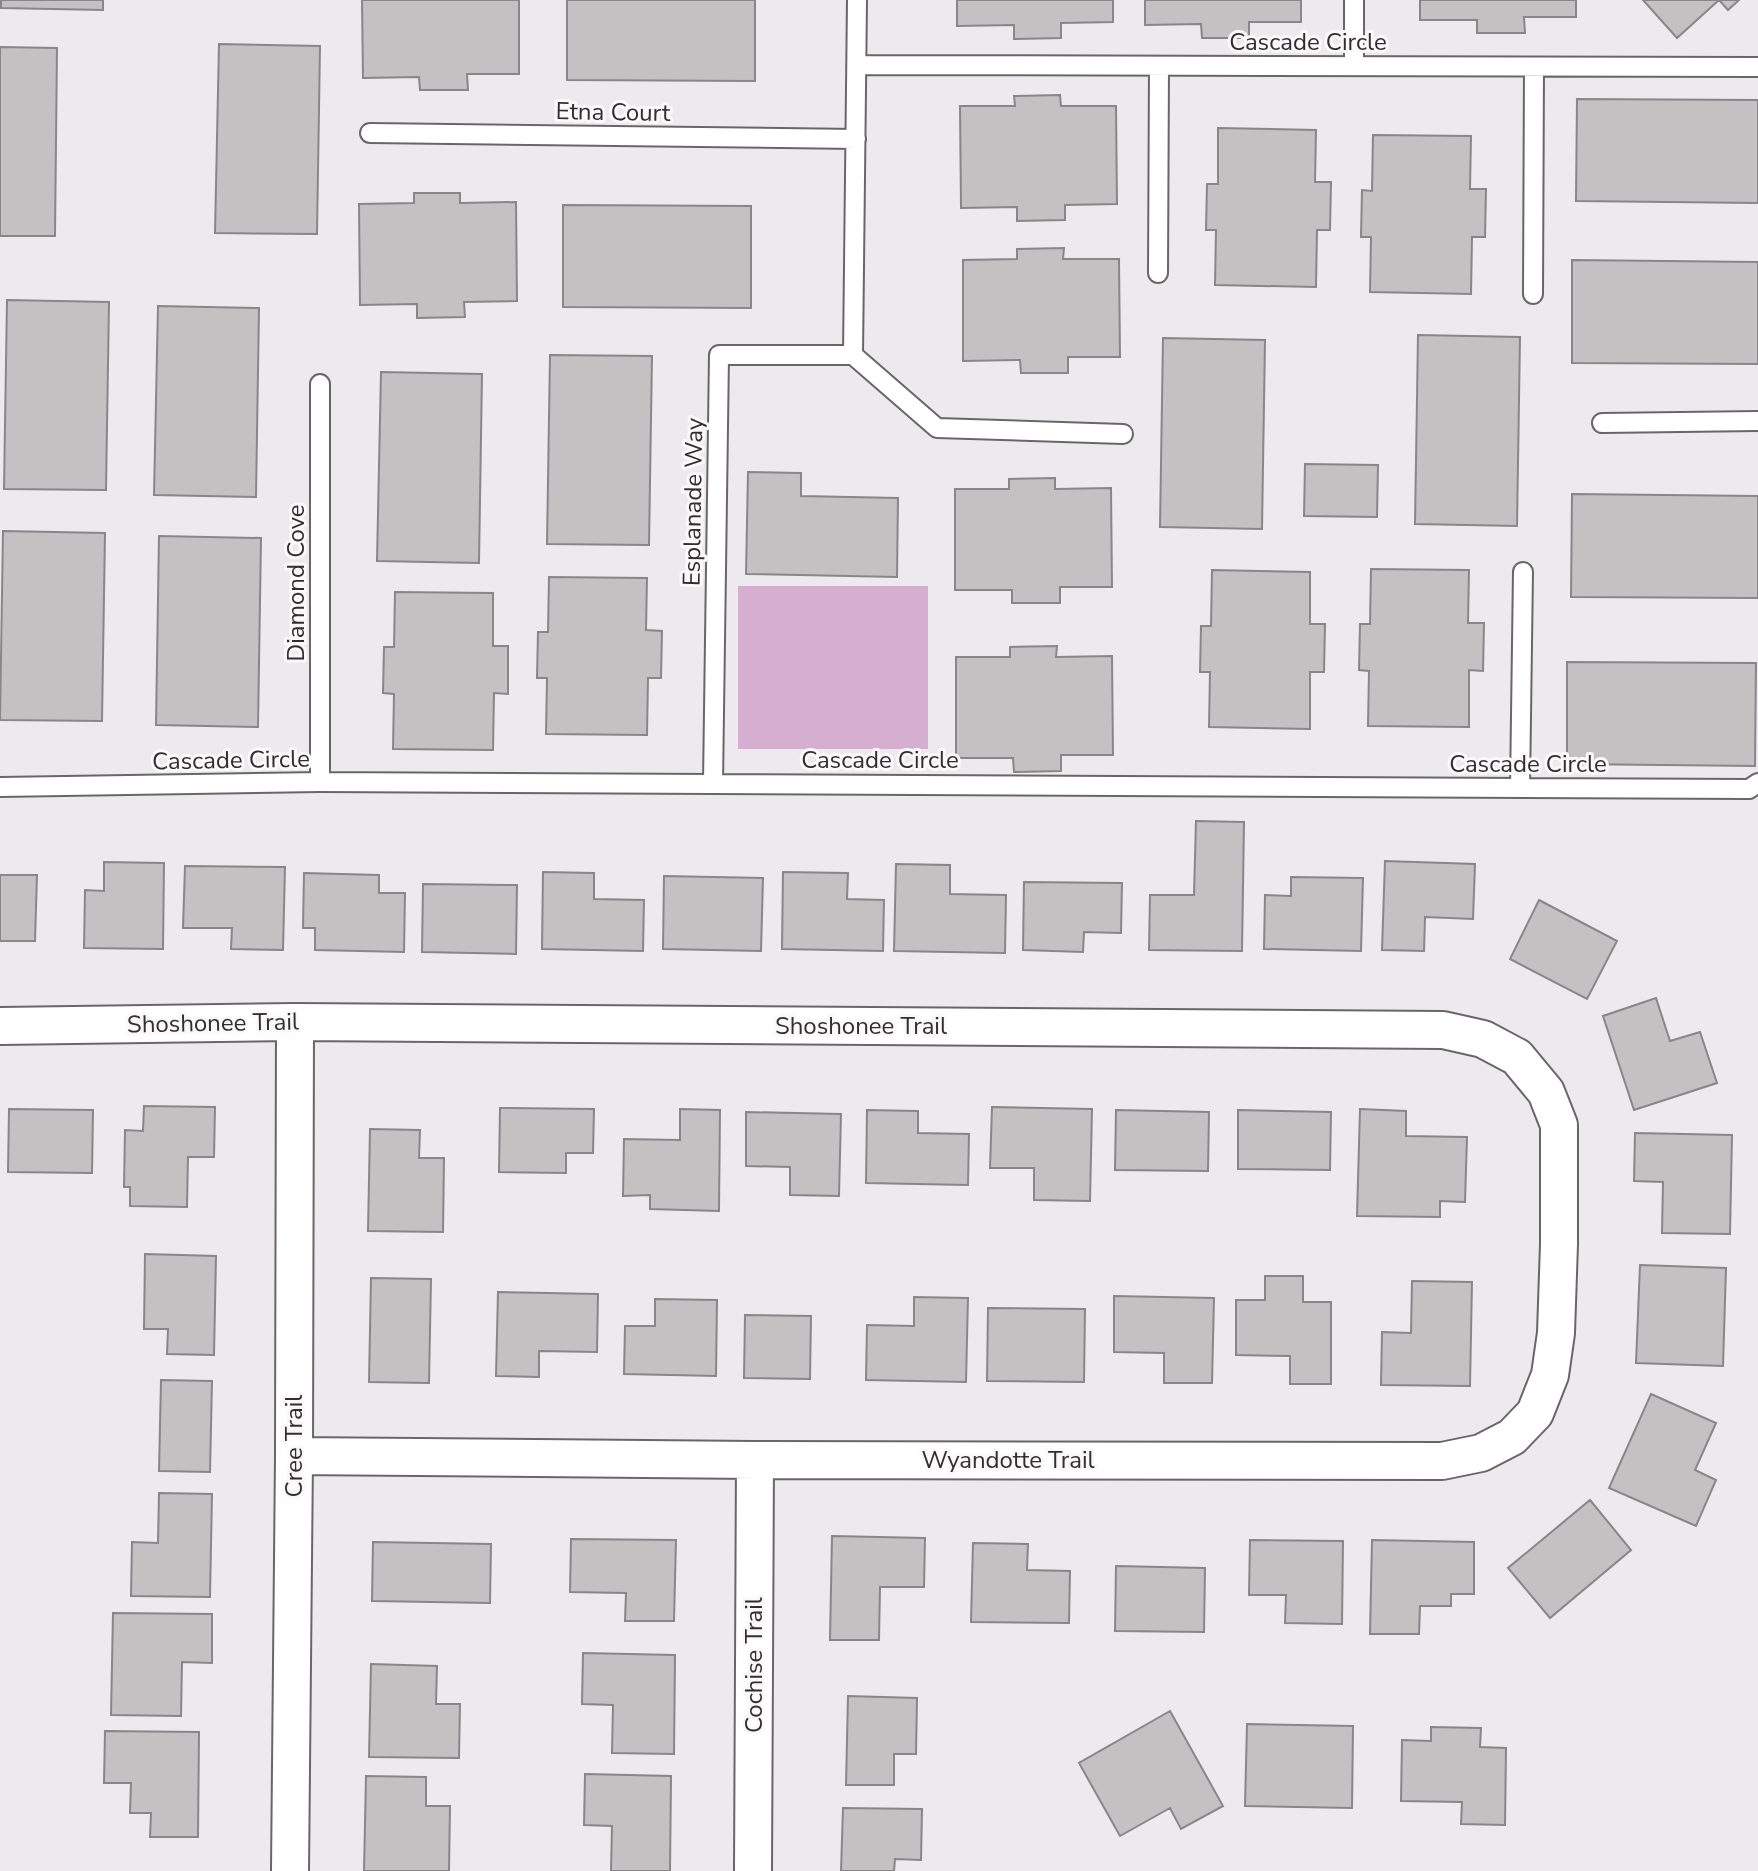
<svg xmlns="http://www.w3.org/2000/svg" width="1758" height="1871" font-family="'Nunito Sans',sans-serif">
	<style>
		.green { fill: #d5aed0 }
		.building { fill: #c4c1c3; stroke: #898689; stroke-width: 2 }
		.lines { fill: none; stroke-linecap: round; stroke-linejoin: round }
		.service-casing { stroke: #696668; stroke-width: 22 }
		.minor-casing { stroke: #696668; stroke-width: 40 }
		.service { stroke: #fff; stroke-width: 18 }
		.minor { stroke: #fff; stroke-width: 36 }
		.labels { text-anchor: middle; stroke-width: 6; stroke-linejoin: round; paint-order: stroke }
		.street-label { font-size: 24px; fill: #302f30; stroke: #fbf8fa }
	</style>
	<rect width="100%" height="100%" fill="#edeaed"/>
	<path class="green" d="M738,586H928V749H738Z"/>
	<path class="building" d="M1,0H103V10L1,8Z
		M362,0H519V74H467L468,90H420L419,77L363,78Z
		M567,0H755V81L567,80Z
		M957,0H1113V22L1061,23V38L1014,39V25L957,26Z
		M1145,0H1301V22H1249V38H1202L1201,24L1145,25Z
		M1420,0H1576V17H1524L1525,33H1477V20H1420Z
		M1643,0H1719L1677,38Z
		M1719,0H1739L1728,10Z
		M219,44L320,46L317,234L215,233Z
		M0,47L57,48L55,236H0Z
		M1060,95L1061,106H1116L1117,204L1065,205V220L1017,221V207L961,208L960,106H1015L1014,96Z
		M1577,99L1758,100V203L1576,201Z
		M1218,128L1316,130L1315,182H1331L1330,230H1317L1316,287L1215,285L1216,230H1206L1207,184H1218Z
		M1373,135L1471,136L1470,189H1486L1485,237H1472L1471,294L1370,292L1371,237H1361L1362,190L1372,191Z
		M414,193H460V203L516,202L517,301L464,302L465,317L417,318V304L360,305L359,204L414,203Z
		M563,205L751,206V308L563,307Z
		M1064,248L1063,259H1119L1120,357H1068V373H1021L1020,360L963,361V260L1017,259V249Z
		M1572,260L1758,262V364L1572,363Z
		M7,300L109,302L106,490L4,489Z
		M158,306L259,308L256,497L154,495Z
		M1418,335L1520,337L1517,526L1415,524Z
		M1163,338L1265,340L1262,529L1160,527Z
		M550,355L652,356L649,545L547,544Z
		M381,372L482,374L479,563L377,561Z
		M1305,464L1378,465L1377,517L1304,516Z
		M748,472L801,473V496L898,498L897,577L746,574Z
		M1055,478V489L1111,488L1112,587H1060V603H1012V590H955V489H1009V479Z
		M1572,494L1758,496V598L1571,597Z
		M3,531L105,533L102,721L0,720Z
		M159,536L261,538L258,727L156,725Z
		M1371,569L1469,570L1468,623H1484L1483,671L1469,670V727L1368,726L1369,671L1359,670L1360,624H1370Z
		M1212,570L1310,572V624H1325L1324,672H1310V729L1209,727L1210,672H1200L1201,626H1211Z
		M549,577L647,578L646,630L662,631L661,678H648L647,735L546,734L547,678H537L538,632H548Z
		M395,592L493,593V646H508V694L494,693L493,750L393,749L394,694L383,693L384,647H394Z
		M1057,646L1056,657L1112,656L1113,755H1061V771L1014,772L1013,758H956V657H1010V647Z
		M1567,662L1756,663L1755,766L1567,764Z
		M1196,821L1244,822L1242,951L1149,950L1150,895H1194Z
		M1385,861L1475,864L1473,919L1425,917L1424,951L1382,950Z
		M104,862L164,863L163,949L84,948L85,890L104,891Z
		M896,864L950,865V894L1006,895L1005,953L894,951Z
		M185,866L285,867L283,950L231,949L232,928H183Z
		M543,872L594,873V899L644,900L643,951L542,949Z
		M783,872L848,873L847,899L884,900L883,951L782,949Z
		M304,873L379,875V893H405L404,952L315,950V928H303Z
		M0,875H37L35,941H0Z
		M664,876L763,878L761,951L663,949Z
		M1291,877L1363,878L1361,951L1264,949L1265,895L1291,896Z
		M1024,882L1122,883L1121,933L1084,932L1083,952L1023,950Z
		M423,884L517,885L516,954L422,952Z
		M1539,900L1617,941L1587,999L1510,959Z
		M1656,998L1670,1041L1700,1032L1717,1083L1634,1110L1603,1016Z
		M144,1106L215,1107L214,1157H188L187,1207L130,1206V1187H124L125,1130L143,1131Z
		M992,1107L1092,1109L1090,1201L1034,1200V1168H990Z
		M500,1108L594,1109L593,1153H566V1173L499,1172Z
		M9,1109L93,1110L92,1173L8,1172Z
		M680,1109L720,1110L719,1211L650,1209V1195L623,1196L624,1139L680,1140Z
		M1360,1109L1406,1111V1136L1467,1137L1465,1202L1440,1201V1217L1357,1216Z
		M867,1110L918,1111V1133L969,1134L968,1185L866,1183Z
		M1116,1110L1209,1112L1208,1171L1115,1170Z
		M1238,1110L1331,1112L1330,1170L1238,1169Z
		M746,1112L841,1114L839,1196L790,1195V1167L746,1166Z
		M370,1129L420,1130L419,1158H444L443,1232L368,1231Z
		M1635,1133L1732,1135L1730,1234L1662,1233L1663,1182L1634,1181Z
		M145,1254L216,1256L214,1355L167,1354L168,1329H144Z
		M1640,1265L1726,1268L1723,1366L1636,1363Z
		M1265,1276H1303V1302H1331V1384H1290V1356L1236,1355V1300H1265Z
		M371,1278L431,1279L429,1383L369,1382Z
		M1412,1281L1472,1282L1470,1386L1381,1385L1382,1332L1411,1333Z
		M498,1292L598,1294L597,1352L539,1351V1377L496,1376Z
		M1114,1296L1214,1298L1212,1383H1164V1353L1114,1352Z
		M914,1297L968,1298L966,1382L866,1380L867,1325L914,1326Z
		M655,1299L717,1300L716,1376L624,1374L625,1326H655Z
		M988,1308L1085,1309L1084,1382L987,1381Z
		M745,1315L811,1316L810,1379L744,1378Z
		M161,1380L212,1381L210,1472L159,1471Z
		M1651,1394L1716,1423L1695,1470L1716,1480L1696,1526L1609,1488Z
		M159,1493L212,1494L210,1597L131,1596L132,1542L158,1543Z
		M1590,1500L1631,1550L1550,1618L1508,1568Z
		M832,1536L925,1538L924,1587H880L879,1640H830Z
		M571,1539L676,1540L674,1621H625L626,1593L570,1592Z
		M1250,1540L1343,1541L1342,1624L1285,1623L1286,1595H1249Z
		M1372,1540L1474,1542V1594H1451V1606H1420L1419,1634H1370Z
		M373,1542L491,1544L490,1603L372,1601Z
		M973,1543L1028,1544L1027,1570L1070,1571L1069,1623L971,1622Z
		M1116,1566L1205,1568L1204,1632L1115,1631Z
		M113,1613L212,1614V1663L182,1662L181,1716L111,1715Z
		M583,1653L675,1655L674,1754L612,1753L613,1705L582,1704Z
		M371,1664L437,1666L436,1704H460L459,1758L369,1757Z
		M848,1696L917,1698L916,1754H894V1785H846Z
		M1170,1711L1223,1806L1181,1829L1170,1808L1120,1836L1079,1763Z
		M1247,1724L1353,1726L1352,1808L1245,1806Z
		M1431,1727L1481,1728L1480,1747L1506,1748L1505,1825L1461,1824L1462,1802L1401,1801L1402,1740L1431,1741Z
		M105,1731L199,1732L198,1837H150L151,1813H130L131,1783H104Z
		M585,1774L671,1776L670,1871H611L612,1826L584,1825Z
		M366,1776L426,1777V1806H450L449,1871H364Z
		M843,1808L922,1809L921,1860L895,1859L894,1871H841Z"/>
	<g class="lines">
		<defs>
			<path id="service" d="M857,65L1758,67
				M1354,66V0
				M370,133L856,139
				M1158,273L1159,66
				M1533,294L1534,67
				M853,355L857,0
				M320,384V782
				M1602,423L1758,421
				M713,783L719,355H853L937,428L1123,434
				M0,787L320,782L1749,789L1758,783
				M1520,788L1523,572"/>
			<path id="minor" d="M0,1026L295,1022L1443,1030L1483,1039L1517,1057L1546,1092L1559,1125V1244L1556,1333L1550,1375L1535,1413L1512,1437L1481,1453L1442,1461L755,1460L294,1456
				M290,1871L294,1456L295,1022
				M753,1871L755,1460"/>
		</defs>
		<use href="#service" class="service-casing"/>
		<use href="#minor" class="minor-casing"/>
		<use href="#service" class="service"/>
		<use href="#minor" class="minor"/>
	</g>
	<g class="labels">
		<g class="street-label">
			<text x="1308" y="50">Cascade Circle</text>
			<text transform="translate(613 112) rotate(1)" y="8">Etna Court</text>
			<text transform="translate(693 502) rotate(-89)" y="8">Esplanade Way</text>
			<text transform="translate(296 583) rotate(-90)" y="8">Diamond Cove</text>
			<text transform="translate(231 760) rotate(-1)" y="8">Cascade Circle</text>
			<text x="880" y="768">Cascade Circle</text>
			<text x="1528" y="772">Cascade Circle</text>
			<text transform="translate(213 1023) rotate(-1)" y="8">Shoshonee Trail</text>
			<text x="861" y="1034">Shoshonee Trail</text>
			<text transform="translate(294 1446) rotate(-90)" y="8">Cree Trail</text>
			<text x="1008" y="1468">Wyandotte Trail</text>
			<text transform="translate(754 1665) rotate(-90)" y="8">Cochise Trail</text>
		</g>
	</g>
</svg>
